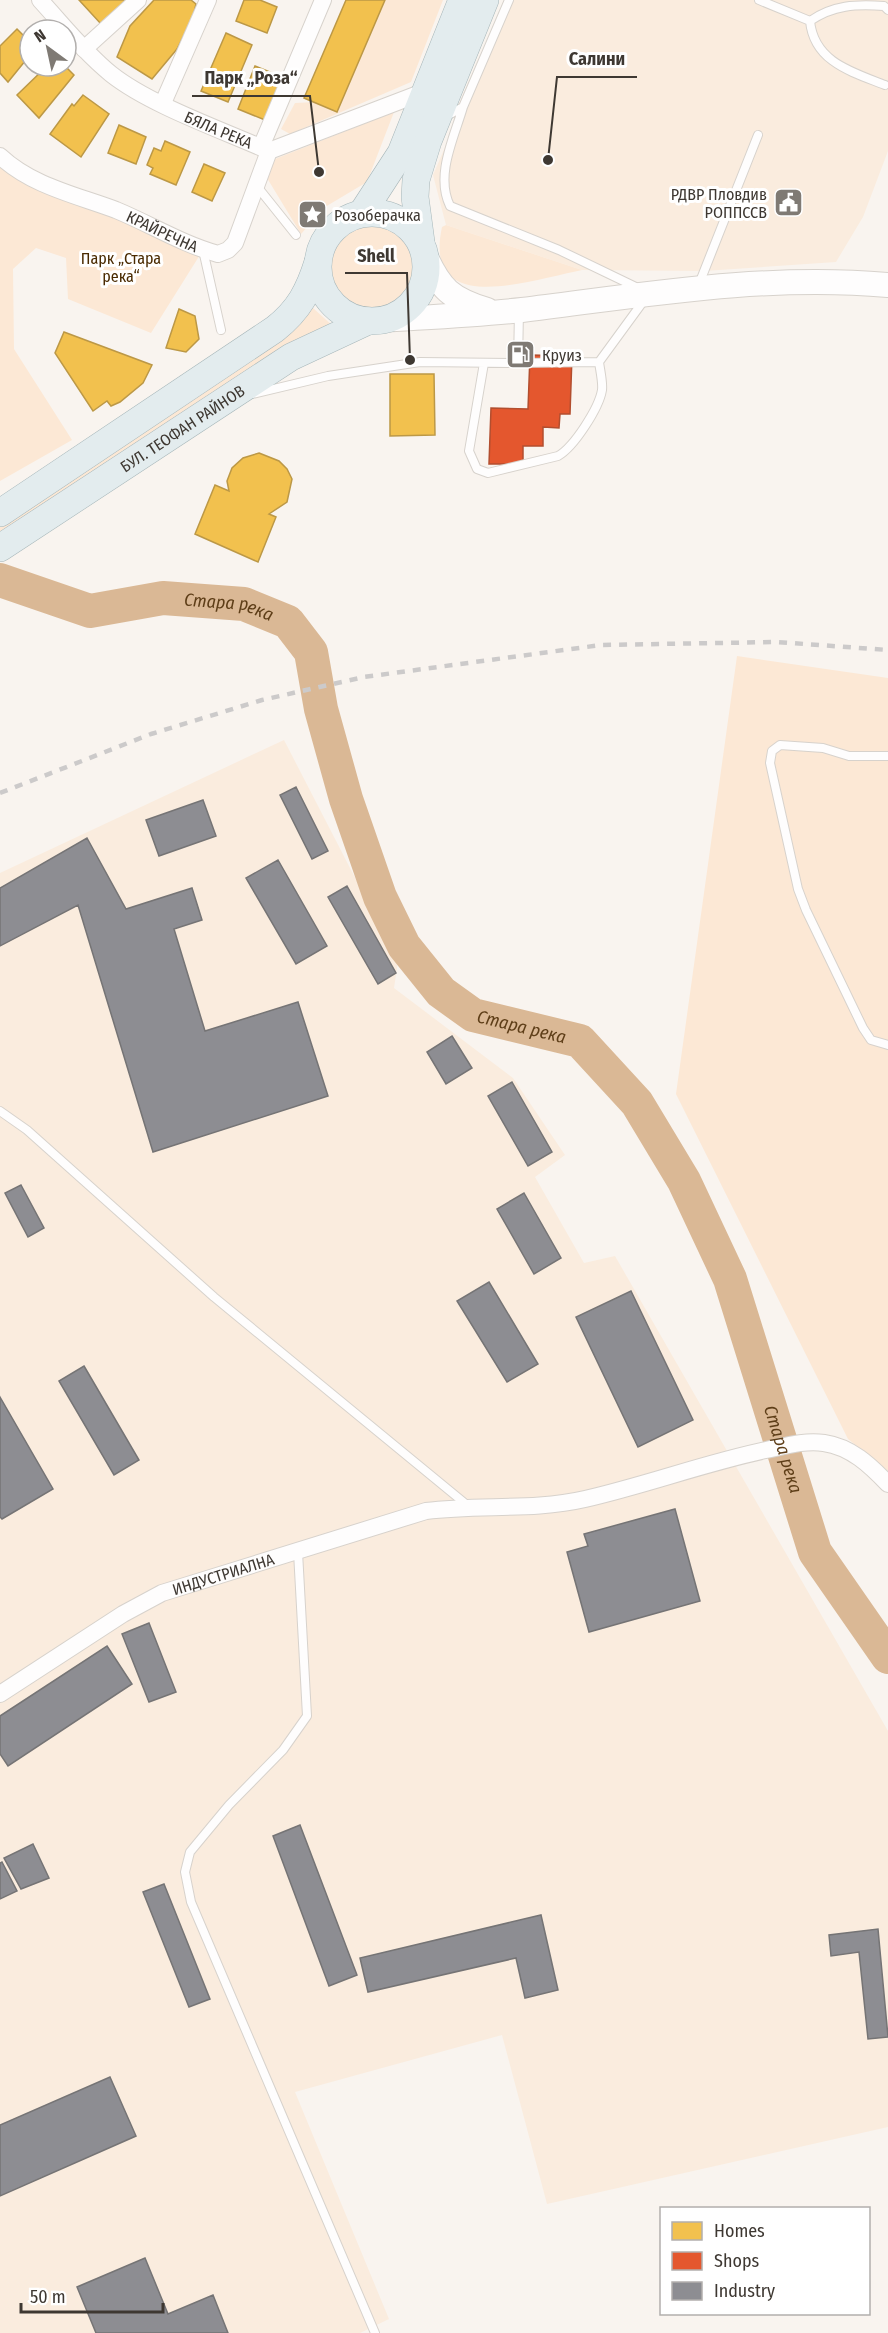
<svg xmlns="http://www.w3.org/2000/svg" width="888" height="2333" font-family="'Fira Sans Condensed',sans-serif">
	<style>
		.built { fill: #faecde }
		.green { fill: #fce8d5 }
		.homes { fill: #f2c14e; stroke: #bc9846; stroke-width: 1.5 }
		.shops { fill: #e4572e; stroke: #b24e2f; stroke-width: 1.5 }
		.industry { fill: #8d8d92; stroke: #757475; stroke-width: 1.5 }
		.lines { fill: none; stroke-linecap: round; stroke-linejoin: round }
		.river { stroke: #dab895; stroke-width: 34 }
		.service-casing { stroke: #d7d2cc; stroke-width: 10 }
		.minor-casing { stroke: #d7d2cc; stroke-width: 18 }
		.secondary-casing { stroke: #d7d2cc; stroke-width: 26 }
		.primary-casing { stroke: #a6b6b9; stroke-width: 28 }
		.service { stroke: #fefdfd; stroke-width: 8 }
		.minor { stroke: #fefdfd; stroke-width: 16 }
		.secondary { stroke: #fefdfd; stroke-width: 24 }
		.primary { stroke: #e3ecee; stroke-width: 27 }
		.rail { stroke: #cccaca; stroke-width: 4.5; stroke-dasharray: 8 8; stroke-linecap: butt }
		.labels { text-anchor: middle; stroke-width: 6; stroke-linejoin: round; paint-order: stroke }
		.street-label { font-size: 16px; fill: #3e3832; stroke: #fff }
		.poi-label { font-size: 16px; fill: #3e3832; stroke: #fff; text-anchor: start }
		.park-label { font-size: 16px; fill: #492a01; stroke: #fff }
		.water-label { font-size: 18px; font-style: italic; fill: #5e3e18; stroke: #fff }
		.leader { fill: none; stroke: #3e3832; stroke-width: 2 }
		.callout-dot { fill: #3e3832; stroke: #fff; stroke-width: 2 }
		.callout-label { font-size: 18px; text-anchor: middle; font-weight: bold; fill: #3e3832; stroke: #fff; stroke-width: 6; stroke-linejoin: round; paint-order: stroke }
	</style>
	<rect width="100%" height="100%" fill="#f9f4ef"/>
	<path class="built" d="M509,0H888V151L863,217L836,262L704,271L582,270L446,225L433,175Z
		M284,740L398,961L394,988L513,1078L565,1155L535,1177L584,1263L615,1256L888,1731V2127L547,2204L502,2035L295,2092L389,2319L360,2333H0V873Z"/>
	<path class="green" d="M379,0H443L411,82L290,134L281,129L295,103L336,101Z
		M394,112L367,182L325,207L301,234L267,178V166L275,159Z
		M0,156L203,250L151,333L68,299L66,258L36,248L13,269L14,349L72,440L0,481Z
		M327 267a44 44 0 1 1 88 0a44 44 0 1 1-88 0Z
		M446,225L582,270C531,280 422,319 442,227Z
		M313,308L334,327L0,538V527L291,331Z
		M737,656L888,678V1471L848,1439L676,1094Z"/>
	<path class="homes" d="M79,0H124L125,1L101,24Z
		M154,0H191L196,4L193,17L177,49L152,79L117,57L130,26Z
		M244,0H260L277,7L267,33L236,21Z
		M346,0H385L337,112L304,98Z
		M17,29L30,42V55L8,82L0,73V46Z
		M226,33L252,45L228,102L201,91Z
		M47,66H65L74,75L39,118L17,95Z
		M255,66L282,77L265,120L238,109Z
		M83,95L109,114L81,157L50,134L72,104L74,106Z
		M119,125L146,137L136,164L108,153Z
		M165,141L190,152L176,185L150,174L153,168L147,165L154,148L161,151Z
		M204,164L225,173L212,201L192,192Z
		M179,309L195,316L199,339L186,352L166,348Z
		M64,332L152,365L143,383L120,402L111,406L107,401L93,411L55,353Z
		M390,374H434L435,435L390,436Z
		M259,453L279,461L287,469L292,479L287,502L269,514L276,517L258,562L195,534L215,485L229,491L227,481L232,468L243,458Z"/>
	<path class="shops" d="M530,355L572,356L570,414H560L559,428L543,427V446H523V464H489L491,408L528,409Z"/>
	<path class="industry" d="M296,787L328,851L312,859L280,795Z
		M203,800L216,836L159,856L146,820Z
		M87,838L126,909L192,888L202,920L174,929L205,1031L298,1002L328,1096L153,1152L78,905L0,946V888Z
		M278,860L327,946L296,964L246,878Z
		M347,886L396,973L378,984L328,897Z
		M452,1036L472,1068L446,1084L427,1052Z
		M512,1082L552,1152L528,1166L488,1096Z
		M21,1185L44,1228L28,1237L5,1193Z
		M524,1193L561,1258L534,1274L497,1209Z
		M489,1282L538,1364L507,1382L457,1301Z
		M631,1291L693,1420L638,1447L576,1317Z
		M84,1366L139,1460L114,1475L59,1381Z
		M0,1397L53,1489L2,1519L0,1517Z
		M675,1509L700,1601L589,1632L567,1552L588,1546L584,1534Z
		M149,1623L176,1692L149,1702L122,1634Z
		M107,1646L132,1684L8,1766L0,1754V1716Z
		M300,1825L357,1975L329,1986L273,1836Z
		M33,1844L49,1878L21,1889L4,1858Z
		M2,1862L17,1891L0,1899V1863Z
		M164,1884L210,1999L189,2007L143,1892Z
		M541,1915L558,1990L525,1998L516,1958L368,1992L360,1958Z
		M878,1929L888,2037L868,2039L859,1952L831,1956L829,1935Z
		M110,2077L136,2136L0,2196V2125Z
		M145,2258L168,2314L213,2295L228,2333H96L77,2287Z"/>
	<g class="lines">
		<path class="river" id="s1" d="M0,580L90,611L163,598L244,604L288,622L311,652L321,709L346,799L380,897L404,946L441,992L473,1015L580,1041L637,1103L684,1181L730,1279L815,1552L888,1657"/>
		<defs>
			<path id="service" d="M759,0L810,21
				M810,21C814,62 852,72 885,85
				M810,21C833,5 856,4 884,6L888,10
				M463,107C454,138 435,175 450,206L559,250L638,288
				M443,118L463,107L509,0
				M256,185L296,235
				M203,250L221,330
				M699,284L758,135
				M519,311L518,363L599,362L645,299
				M484,363L469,451L477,469L488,473L558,456C574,447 599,408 602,390C603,382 600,370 599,362
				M252,394L328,376L420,362L518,363
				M888,756H849L823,748L780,745L772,751L770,763L798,889L806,910L863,1028L871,1040L888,1045
				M0,1111L27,1130L214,1297L467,1505
				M298,1552L307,1716L283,1750L229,1805L190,1852L185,1872L191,1902L375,2333"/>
			<g id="minor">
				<path id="s2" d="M40,0C63,25 84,52 111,74C150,105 222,130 269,151L426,91"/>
				<path d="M84,49L138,0"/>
				<path d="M163,103L208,0"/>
				<path d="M261,147L323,0"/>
				<path id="s3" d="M0,156C32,186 76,195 116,210C150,224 182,244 218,254L228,250L235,243L269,151"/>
				<path id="s4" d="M0,1694L123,1614L162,1593L426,1511C479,1504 533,1511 585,1499C646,1485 705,1463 766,1450C785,1446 805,1440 824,1443C851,1447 870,1465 888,1484"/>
			</g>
			<path id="secondary" d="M425,255C440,289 451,299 487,310
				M381,320C428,317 475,315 522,310C644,295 764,274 888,285"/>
			<g id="primary">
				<circle cx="372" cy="267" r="54"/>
				<path d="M362,213L401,153L462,0"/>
				<path d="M421,242L415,197L416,180L428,141L485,0"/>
				<path d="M0,513L275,329C299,310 309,291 318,262"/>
				<path id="s5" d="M0,548L291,357L368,321"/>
			</g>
		</defs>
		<use href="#service" class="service-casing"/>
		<use href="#minor" class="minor-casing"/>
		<use href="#secondary" class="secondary-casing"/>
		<use href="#primary" class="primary-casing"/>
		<use href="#service" class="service"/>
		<use href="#minor" class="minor"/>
		<use href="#secondary" class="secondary"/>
		<use href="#primary" class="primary"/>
		<path class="rail" d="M0,793L151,734L262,700L364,677L601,645L777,642L888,650"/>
	</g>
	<defs>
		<symbol id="civic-square" viewBox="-11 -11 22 22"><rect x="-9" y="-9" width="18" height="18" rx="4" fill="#7f7a74" stroke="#fff"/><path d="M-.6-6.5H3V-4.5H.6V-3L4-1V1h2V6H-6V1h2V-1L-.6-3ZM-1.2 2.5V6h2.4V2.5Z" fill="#fff"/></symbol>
		<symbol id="sight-square" viewBox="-11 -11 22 22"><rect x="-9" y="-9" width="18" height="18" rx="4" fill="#7f7a74" stroke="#fff"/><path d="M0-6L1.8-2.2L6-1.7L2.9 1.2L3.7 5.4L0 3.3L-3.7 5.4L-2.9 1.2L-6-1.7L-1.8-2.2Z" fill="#fff"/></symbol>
		<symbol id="fuel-square" viewBox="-11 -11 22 22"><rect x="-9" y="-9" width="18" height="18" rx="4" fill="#7f7a74" stroke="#fff"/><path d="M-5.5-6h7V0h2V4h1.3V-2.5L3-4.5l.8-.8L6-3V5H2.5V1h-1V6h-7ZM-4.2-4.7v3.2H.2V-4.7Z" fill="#fff"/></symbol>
	</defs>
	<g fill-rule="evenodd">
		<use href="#civic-square" x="772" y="186" width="33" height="33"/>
		<use href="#sight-square" x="296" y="198" width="33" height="33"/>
		<use href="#fuel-square" x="504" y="338" width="33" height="33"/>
	</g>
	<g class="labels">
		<g class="street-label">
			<text dy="6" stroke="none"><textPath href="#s2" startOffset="224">БЯЛА РЕКА</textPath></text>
			<text dy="6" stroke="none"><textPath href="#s3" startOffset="180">КРАЙРЕЧНА</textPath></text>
			<text dy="6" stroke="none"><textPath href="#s5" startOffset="218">БУЛ. ТЕОФАН РАЙНОВ</textPath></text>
			<text dy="6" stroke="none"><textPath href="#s4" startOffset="255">ИНДУСТРИАЛНА</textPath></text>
		</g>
		<g class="poi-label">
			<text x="767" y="200" text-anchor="end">РДВР Пловдив<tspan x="767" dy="18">РОППССВ</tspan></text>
			<text x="334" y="221">Розоберачка</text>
			<text x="542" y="361">Круиз</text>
		</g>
		<g class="park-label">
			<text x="121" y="264">Парк „Стара<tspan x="121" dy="18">река“</tspan></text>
		</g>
		<g class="water-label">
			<text dy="6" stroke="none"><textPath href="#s1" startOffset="236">Стара река</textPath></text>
			<text dy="6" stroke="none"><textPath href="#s1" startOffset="794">Стара река</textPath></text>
			<text dy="6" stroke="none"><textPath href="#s1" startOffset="1316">Стара река</textPath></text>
		</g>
	</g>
	<path class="leader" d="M548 160L557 77H637M319 172L310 96H192M410 360L407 273H345"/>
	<g class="callout-dot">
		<circle cx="548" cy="160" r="6"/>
		<circle cx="319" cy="172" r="6"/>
		<circle cx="410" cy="360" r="6"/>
	</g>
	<g class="callout-label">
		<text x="597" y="65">Салини</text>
		<text x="251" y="84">Парк „Роза“</text>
		<text x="376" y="262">Shell</text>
	</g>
	<rect x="660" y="2207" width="210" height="108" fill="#ffffff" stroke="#b2afad" stroke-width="1.5"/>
	<rect x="672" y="2222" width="30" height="18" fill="#f2c14e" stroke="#b2afad" stroke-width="1.5"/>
	<text x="714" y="2237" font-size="18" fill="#3e3832">Homes</text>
	<rect x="672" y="2252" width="30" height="18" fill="#e4572e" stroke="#b2afad" stroke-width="1.5"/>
	<text x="714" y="2267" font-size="18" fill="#3e3832">Shops</text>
	<rect x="672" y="2282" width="30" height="18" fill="#8d8d92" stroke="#b2afad" stroke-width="1.5"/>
	<text x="714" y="2297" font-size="18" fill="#3e3832">Industry</text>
	<g transform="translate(48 48) rotate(327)"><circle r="28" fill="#ffffff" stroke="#b2afad" stroke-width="1.5"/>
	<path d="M0-4.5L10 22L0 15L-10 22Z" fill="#7f7a74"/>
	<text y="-9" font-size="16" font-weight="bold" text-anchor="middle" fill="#3e3832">N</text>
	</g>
	<path d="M21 2303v9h142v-9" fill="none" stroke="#3e3832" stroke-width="3"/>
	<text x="30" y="2303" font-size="18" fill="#3e3832" stroke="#ffffff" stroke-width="4.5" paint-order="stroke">50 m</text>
</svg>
